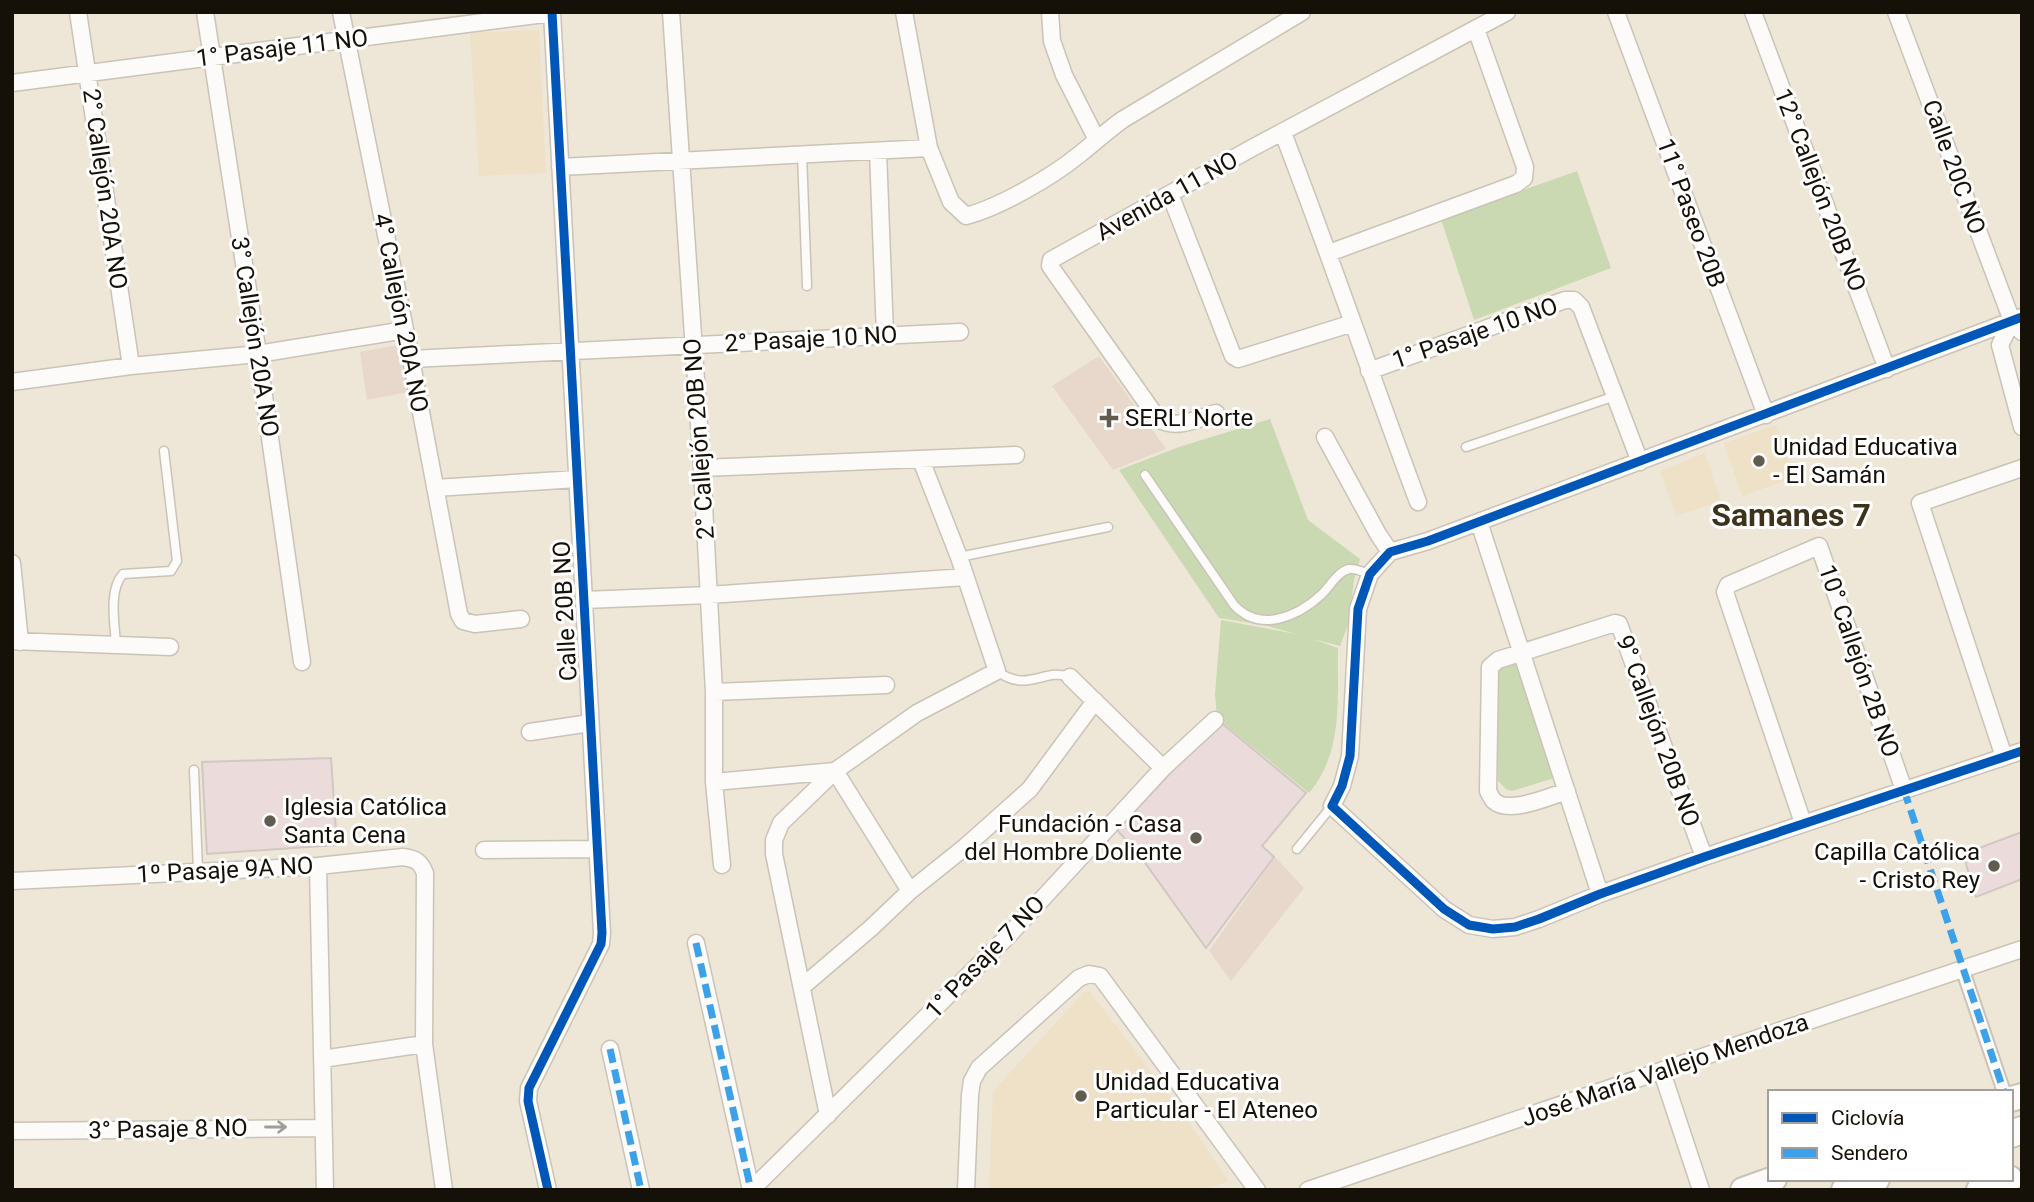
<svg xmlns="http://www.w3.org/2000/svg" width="2034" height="1202" font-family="Roboto,sans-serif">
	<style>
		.built { fill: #efe1c8 }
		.medical { fill: #e7d8cb }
		.green { fill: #cbd9b3 }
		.building { fill: #ebdcdb; stroke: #d1c8c4; stroke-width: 2 }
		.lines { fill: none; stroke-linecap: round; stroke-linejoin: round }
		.service-casing { stroke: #cac3b7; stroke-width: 11 }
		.pedestrian-casing { stroke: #cac3b7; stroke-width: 16 }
		.minor-casing { stroke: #cac3b7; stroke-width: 19 }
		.primary-casing { stroke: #cac3b7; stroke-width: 28 }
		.trunk-casing { stroke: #cac3b7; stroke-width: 30 }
		.service { stroke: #fcfbf9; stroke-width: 8 }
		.pedestrian { stroke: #fcfbf9; stroke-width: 12 }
		.minor { stroke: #fcfbf9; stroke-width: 16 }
		.primary { stroke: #fcfbf9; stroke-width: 24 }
		.trunk { stroke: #fcfbf9; stroke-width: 26 }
		.quiet { stroke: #3da1e9; stroke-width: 7; stroke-dasharray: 14 7; stroke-linecap: butt }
		.cycleway-casing { stroke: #fff; stroke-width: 13 }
		.cycleway { stroke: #0057b8; stroke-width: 9 }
		.oneway { stroke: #a09d99 }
		.poi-dot { fill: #625c50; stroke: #fff; stroke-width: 2.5 }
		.labels { text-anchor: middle; stroke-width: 6; stroke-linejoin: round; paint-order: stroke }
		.street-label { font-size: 24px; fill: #161108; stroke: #fff }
		.poi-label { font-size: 24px; fill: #161108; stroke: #fff; text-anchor: start }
		.district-label { font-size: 32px; font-weight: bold; fill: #3e321b; stroke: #fff }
	</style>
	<rect width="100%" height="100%" fill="#eee6d7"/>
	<path class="built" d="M539,30L546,173L479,176L470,33Z
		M1776,425L1794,478L1742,496L1724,443Z
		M1705,453L1721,501L1676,516L1660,471Z
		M1084,992H1090L1176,1104L1229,1181L1204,1190H989L993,1091Z"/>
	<path class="medical" d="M398,345L408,392L367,400L360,352Z
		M1099,356L1166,449L1113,470L1052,386Z
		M1275,857L1304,888L1231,981L1209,951Z"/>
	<path class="green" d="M1577,171L1611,268L1474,320L1441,219Z
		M1270,419L1308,520L1360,559L1354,580L1349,622L1340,646L1312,639L1338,648C1337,698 1344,752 1309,793L1217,718L1215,694L1221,620L1296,634L1264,625L1219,618L1119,470L1179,447Z
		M1519,661L1558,777L1512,791L1506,789L1498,781V671L1501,667Z"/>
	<path class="building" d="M1219,721L1306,793L1262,846L1274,857L1206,948L1138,853L1117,830Z
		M331,758L337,845L207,854L202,762Z
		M2022,832V879L1976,897L1963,854Z"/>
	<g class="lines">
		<defs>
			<path id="service" d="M802,154L807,286
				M1466,447L1615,396
				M1145,475L1234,605C1260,633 1297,617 1321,595C1330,587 1337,572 1349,569C1355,568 1363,572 1370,574
				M959,557L1108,527
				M116,645C115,625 108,590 123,574L171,571L177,561L164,451
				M997,671C1028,694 1044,667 1070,677
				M194,770L198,871
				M1297,849L1332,806"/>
			<path id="pedestrian" d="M1962,968L2004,1092"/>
			<path id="minor" d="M78,12L131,366
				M205,12L258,354L302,662
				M341,12L411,359L459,614L463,621L475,624L521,619
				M671,12L702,468L714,692V782L722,865
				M904,12L929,148L951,202L966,216C1000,207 1052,177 1080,154C1094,143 1107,131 1122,120L1302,12
				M1050,12L1052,41L1064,75L1096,138
				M1616,12L1766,415
				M1753,12L1887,369
				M1896,12L2012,321
				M12,83L552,13
				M1283,133C1330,255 1372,379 1418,502
				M878,151L885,335
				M560,167L929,148
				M1170,194L1233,356L1238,359L1353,323
				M1329,253L1516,184L1524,178L1525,167L1476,29
				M2022,317L1428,541L1390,552L1370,574L1358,609L1350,756L1342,786L1332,806L1444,909L1469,925L1493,929L1515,927L1539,919L1600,894L1704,857L2022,751
				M2022,332L2012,321L2000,345L2022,427
				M411,359L960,332
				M1369,371L1565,300H1574L1581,307L1640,462
				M12,382L131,366L258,354L405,330
				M1216,413C1197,419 1176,430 1158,419L1050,266L1051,260L1252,148L1507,12
				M1325,437L1378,534L1390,552
				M702,468L1016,455
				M435,488L577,479
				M1479,522L1600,894
				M12,563L20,642
				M584,600L709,595L965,577
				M12,641L170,647
				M1070,677L1163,768
				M714,692L886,685
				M530,732L590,723
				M2004,757L1920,503L2022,468
				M714,782L835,771L910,891
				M1567,791C1550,796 1509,815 1494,801C1491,798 1490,794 1488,791L1490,667L1498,660L1615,623L1619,624L1704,857
				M1803,823L1725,592L1728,585L1819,546L1904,790
				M484,850L597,849
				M318,866L325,1190
				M12,881L318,866L403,857C416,859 420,861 425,873L424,1044
				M696,943L751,1190
				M803,986L871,928L910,891L965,847L1030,789L1095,701
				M610,1049L641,1190
				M322,1059L424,1044L444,1190
				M1662,1072L1701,1190
				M828,1115L774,854V840L781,823L835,771L917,713L997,671L959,557L921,460
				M12,1131L323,1128
				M548,1190L528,1101L529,1088L601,944L602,933L552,12
				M751,1190L1008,936L1163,768L1215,720
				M966,1190L970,1095L972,1081L979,1068L1079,978L1089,974L1100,976L1257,1190
				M1308,1190L2022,949"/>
			<path id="primary" d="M2011,1099L2022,1096
				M1743,1190L1774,1179"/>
			<path id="trunk" d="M2011,1134L2022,1130
				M1845,1190L1876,1179
				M1980,1190L2009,1179"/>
		</defs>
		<use href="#service" class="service-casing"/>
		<use href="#pedestrian" class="pedestrian-casing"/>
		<use href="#minor" class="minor-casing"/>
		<use href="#primary" class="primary-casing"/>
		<use href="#trunk" class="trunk-casing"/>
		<use href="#service" class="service"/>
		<use href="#pedestrian" class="pedestrian"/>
		<use href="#minor" class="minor"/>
		<use href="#primary" class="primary"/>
		<use href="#trunk" class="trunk"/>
		<path class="quiet" d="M1904,790L2004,1092
			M696,943L751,1190
			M610,1049L641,1190"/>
		<defs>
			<path id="cycleway" d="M2022,317L1428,541L1390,552L1370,574L1358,609L1350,756L1342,786L1332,806L1444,909L1469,925L1493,929L1515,927L1539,919L1600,894L1704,857L2022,751
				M548,1190L528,1101L529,1088L601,944L602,933L552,12"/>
		</defs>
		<use href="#cycleway" class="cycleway-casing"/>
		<use href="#cycleway" class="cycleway"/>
	</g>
	<defs><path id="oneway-shaft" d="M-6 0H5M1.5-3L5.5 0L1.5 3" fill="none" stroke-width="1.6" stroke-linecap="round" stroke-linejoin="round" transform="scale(1.75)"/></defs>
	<use class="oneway" href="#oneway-shaft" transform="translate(276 1127)"/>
	<g class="poi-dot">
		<path d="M1105.5 407.5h7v7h7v7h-7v7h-7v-7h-7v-7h7z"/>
		<circle cx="1759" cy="461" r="7"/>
		<circle cx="270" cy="821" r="7"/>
		<circle cx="1196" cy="838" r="7"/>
		<circle cx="1994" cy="866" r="7"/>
		<circle cx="1081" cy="1096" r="7"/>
	</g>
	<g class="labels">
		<g class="street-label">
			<text transform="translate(282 48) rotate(-7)" y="8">1° Pasaje 11 NO</text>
			<text transform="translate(1954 167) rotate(70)" y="8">Calle 20C NO</text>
			<text transform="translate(105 189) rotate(82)" y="8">2° Callejón 20A NO</text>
			<text transform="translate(1820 190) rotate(69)" y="8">12° Callejón 20B NO</text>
			<text transform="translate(1167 196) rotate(-29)" y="8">Avenida 11 NO</text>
			<text transform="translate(1691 213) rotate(70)" y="8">11° Paseo 20B</text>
			<text transform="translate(401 313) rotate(79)" y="8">4° Callejón 20A NO</text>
			<text transform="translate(1475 333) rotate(-19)" y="8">1° Pasaje 10 NO</text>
			<text transform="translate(255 337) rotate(81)" y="8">3° Callejón 20A NO</text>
			<text transform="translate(811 339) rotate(-3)" y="8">2° Pasaje 10 NO</text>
			<text transform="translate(699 439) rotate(-94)" y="8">2° Callejón 20B NO</text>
			<text transform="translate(565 611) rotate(-93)" y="8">Calle 20B NO</text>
			<text transform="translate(1859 661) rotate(71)" y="8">10° Callejón 2B NO</text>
			<text transform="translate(1658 731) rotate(70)" y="8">9° Callejón 20B NO</text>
			<text transform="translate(225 870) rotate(-3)" y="8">1º Pasaje 9A NO</text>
			<text transform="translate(985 957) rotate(-46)" y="8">1° Pasaje 7 NO</text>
			<text transform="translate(1665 1070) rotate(-19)" y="8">José María Vallejo Mendoza</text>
			<text transform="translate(168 1129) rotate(-1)" y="8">3° Pasaje 8 NO</text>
		</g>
		<g class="poi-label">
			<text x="1125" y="426">SERLI Norte</text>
			<text x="1773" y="455">Unidad Educativa<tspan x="1773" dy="28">- El Samán</tspan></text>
			<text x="284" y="815">Iglesia Católica<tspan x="284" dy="28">Santa Cena</tspan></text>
			<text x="1182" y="832" text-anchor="end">Fundación - Casa<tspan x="1182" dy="28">del Hombre Doliente</tspan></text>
			<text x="1980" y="860" text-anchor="end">Capilla Católica<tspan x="1980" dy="28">- Cristo Rey</tspan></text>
			<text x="1095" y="1090">Unidad Educativa<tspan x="1095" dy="28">Particular - El Ateneo</tspan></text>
		</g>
		<g class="district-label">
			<text x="1791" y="526">Samanes 7</text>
		</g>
	</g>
	<rect width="2034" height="1202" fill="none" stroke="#161108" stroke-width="28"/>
	<rect x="1768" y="1090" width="245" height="91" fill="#ffffff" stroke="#a2a09c" stroke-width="2"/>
	<rect x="1782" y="1113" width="35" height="10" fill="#0057b8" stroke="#a2a09c" stroke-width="2"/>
	<text x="1831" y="1125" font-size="21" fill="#161108">Ciclovía</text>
	<rect x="1782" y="1148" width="35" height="10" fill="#3da1e9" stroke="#a2a09c" stroke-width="2"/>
	<text x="1831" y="1160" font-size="21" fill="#161108">Sendero</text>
</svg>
